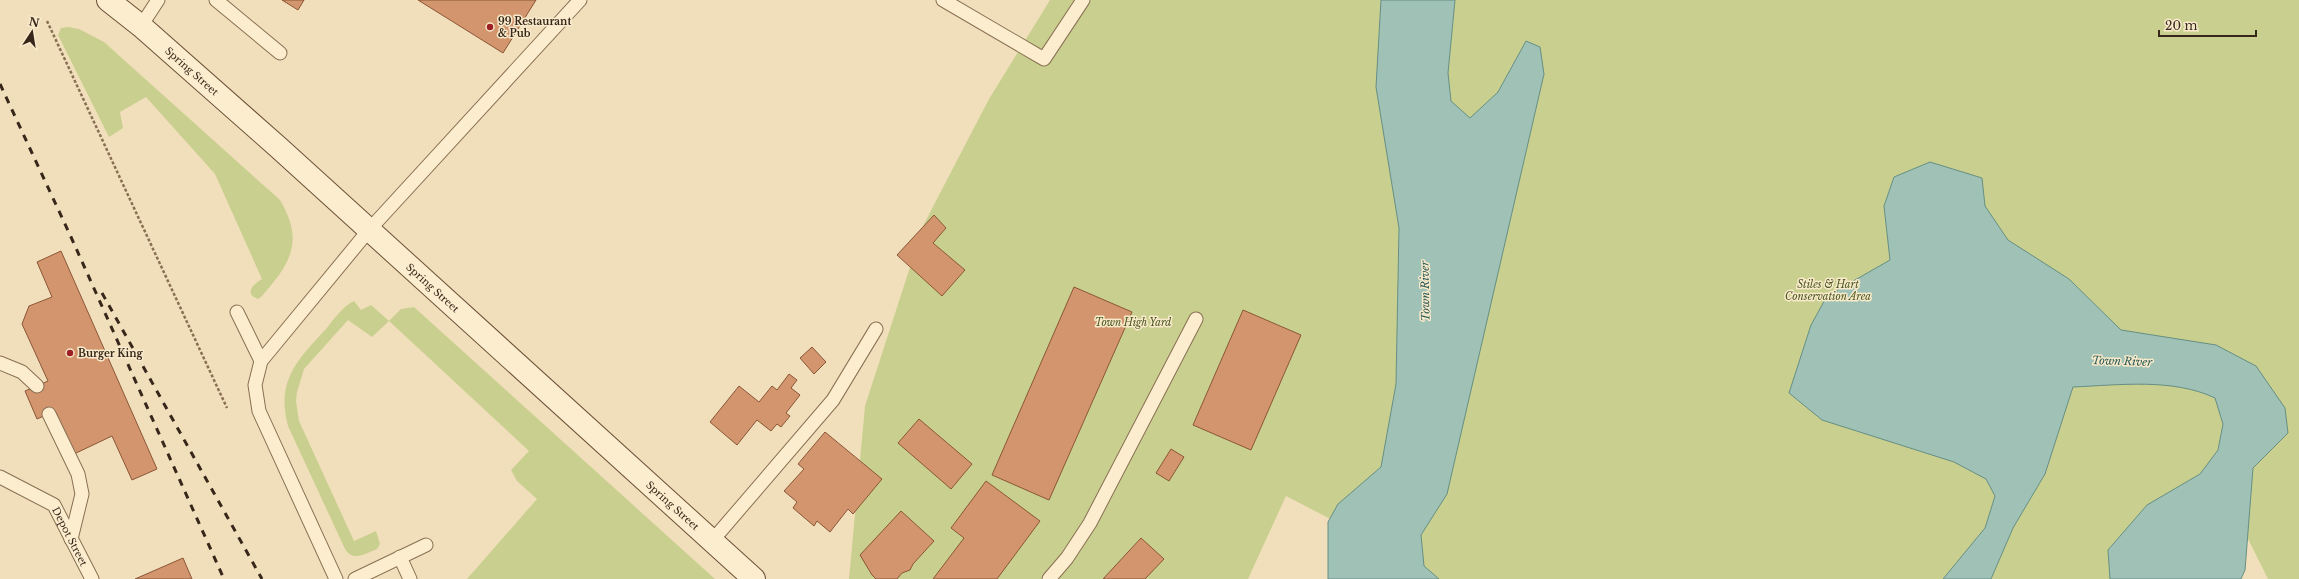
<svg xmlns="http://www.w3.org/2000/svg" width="2299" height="579" font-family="'Libre Baskerville',serif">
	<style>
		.green { fill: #c9cf8e }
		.water { fill: #9fc1b6; stroke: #668f84 }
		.building { fill: #d3956d; stroke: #8a5637 }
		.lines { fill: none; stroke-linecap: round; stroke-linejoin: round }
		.lane-casing { stroke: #896f53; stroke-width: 15 }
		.secondary-casing { stroke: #6b5037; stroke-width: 24 }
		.path { stroke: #896f53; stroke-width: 2.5; stroke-dasharray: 3 2; stroke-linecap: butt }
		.lane { stroke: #fcedce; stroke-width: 13 }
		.secondary { stroke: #fcedce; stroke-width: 22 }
		.rail { stroke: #37271a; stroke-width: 3; stroke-dasharray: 7 7; stroke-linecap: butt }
		.poi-dot { fill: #9d1f23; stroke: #f8eacb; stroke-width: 1.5 }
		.labels { text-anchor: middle; stroke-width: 3; stroke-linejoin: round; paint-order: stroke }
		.poi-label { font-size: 10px; font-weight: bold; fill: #37271a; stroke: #f8eacb; text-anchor: start }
		.street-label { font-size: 10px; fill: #37271a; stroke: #f8eacb }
		.park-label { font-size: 10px; font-style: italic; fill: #49551f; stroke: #f8eacb }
		.water-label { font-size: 11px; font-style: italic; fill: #285854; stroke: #f8eacb }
	</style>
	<rect width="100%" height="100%" fill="#f1dfbb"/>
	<path class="green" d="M1050,0H2299V579H2268L2246,535L2187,579H1414L1406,558L1286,496L1248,579H849L865,406L924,224L989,99Z
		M68,27L79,29L104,42L280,200C305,242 290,264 261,297L258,299C243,293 254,284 262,279L215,174L146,97L120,112L123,128L109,137L58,35L61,28Z
		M354,301L361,310L371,305L389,321L401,309L414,307L715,579H467L537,499L517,481L511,470L529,451L389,321L372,337L348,320L304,369L297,392L296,401L299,421L354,541L376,531L380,544L377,549C365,554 353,562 345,549L288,426C276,381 297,360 326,329C334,319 343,306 354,301Z"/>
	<path class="water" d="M1381,0H1455L1448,73L1451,101L1470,118L1498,92L1526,41L1540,47L1544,74L1447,494L1421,535L1424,566L1439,579H1328V522L1338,504L1381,467L1396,384L1399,228L1376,87Z
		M1930,162L1982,178L1985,206L2008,240L2069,279L2121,330L2216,345L2256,366L2285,408L2288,433L2253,468L2245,570L2241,579H2110L2108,550L2147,505L2200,474L2218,450L2223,424L2215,398C2173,378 2119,385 2073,387L2045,474L2013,528L1991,579H1943L1985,528L1995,496L1986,479L1954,462L1822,420L1789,393L1811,325L1827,296L1890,260L1884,206L1894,177Z"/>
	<path class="building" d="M282,0H304L298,10Z
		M418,0H536L503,53Z
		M934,215L946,228L933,243L965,270L942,296L897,255Z
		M61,251L157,469L132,480L112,436L74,454L55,411L37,419L25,391L48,381L22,324L29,306L52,297L37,262Z
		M1074,287L1132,312L1049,500L992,475Z
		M1243,310L1301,335L1251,450L1193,425Z
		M812,347L826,362L814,374L800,358Z
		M789,374L797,380L791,388L800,395L786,413L790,416L781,427L777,424L771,431L757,420L737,445L710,422L739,386L759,402L772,386L777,390Z
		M919,419L972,464L951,489L898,443Z
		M825,432L882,479L853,514L848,509L830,532L817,521L814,526L793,508L797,502L784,491L804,469L798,464Z
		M1171,449L1184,457L1169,481L1156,473Z
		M986,481L1040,521L997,579H933L964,538L951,528Z
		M901,511L934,541L913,564L910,570L902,573L897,579H876L872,575L860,555Z
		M1141,538L1164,559L1145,579H1103Z
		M183,558L192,579H135Z"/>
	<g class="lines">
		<defs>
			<g id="lane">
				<path d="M216,0L280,53"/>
				<path d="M943,0L1044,59L1083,0"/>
				<path d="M141,26L158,0"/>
				<path d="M237,312L261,361"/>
				<path d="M0,363L22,372L37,386"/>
				<path d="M49,414L78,474L82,494L71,539"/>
				<path id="s1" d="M0,477L54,505L92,579"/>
				<path d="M712,541L833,400L876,329"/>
				<path d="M400,557L410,579"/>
				<path d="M336,579L259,411L255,385L261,361L369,230L580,0"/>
				<path d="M355,579L426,545"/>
				<path d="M1049,579L1067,558L1090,523L1196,319"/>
			</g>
			<g id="secondary">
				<path id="s2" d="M108,0L141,26L278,147L754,579"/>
			</g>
		</defs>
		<use href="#lane" class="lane-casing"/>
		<use href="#secondary" class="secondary-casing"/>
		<path class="path" d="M47,21L227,408"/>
		<use href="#lane" class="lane"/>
		<use href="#secondary" class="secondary"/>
		<path class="rail" d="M0,84L71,237L224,579
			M102,293L262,579"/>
	</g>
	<g class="poi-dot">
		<circle cx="490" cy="27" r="4"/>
		<circle cx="70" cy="353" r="4"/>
	</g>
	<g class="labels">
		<g class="poi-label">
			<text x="498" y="25">99 Restaurant<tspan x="498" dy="12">&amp; Pub</tspan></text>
			<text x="78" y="357">Burger King</text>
		</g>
		<g class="street-label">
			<text dy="4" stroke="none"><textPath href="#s2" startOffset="110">Spring Street</textPath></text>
			<text dy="4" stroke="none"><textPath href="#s2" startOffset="434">Spring Street</textPath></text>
			<text dy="4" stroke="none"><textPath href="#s2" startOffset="758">Spring Street</textPath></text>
			<text dy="4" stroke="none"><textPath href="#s1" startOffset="96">Depot Street</textPath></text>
		</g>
		<g class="park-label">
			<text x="1828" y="288">Stiles &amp; Hart<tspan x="1828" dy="12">Conservation Area</tspan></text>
			<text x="1133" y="326">Town High Yard</text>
		</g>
		<g class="water-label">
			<text transform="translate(1425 291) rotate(-91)" y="4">Town River</text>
			<text transform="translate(2122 361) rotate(2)" y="4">Town River</text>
		</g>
	</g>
	<g transform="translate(32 32) rotate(12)" stroke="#f8eacb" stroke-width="3" paint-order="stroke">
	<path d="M0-3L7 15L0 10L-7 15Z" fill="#37271a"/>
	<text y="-6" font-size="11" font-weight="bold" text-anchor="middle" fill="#37271a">N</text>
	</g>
	<path d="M2159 30v6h97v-6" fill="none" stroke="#37271a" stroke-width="2"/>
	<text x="2165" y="30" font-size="12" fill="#37271a" stroke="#f8eacb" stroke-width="3" paint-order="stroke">20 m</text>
</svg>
